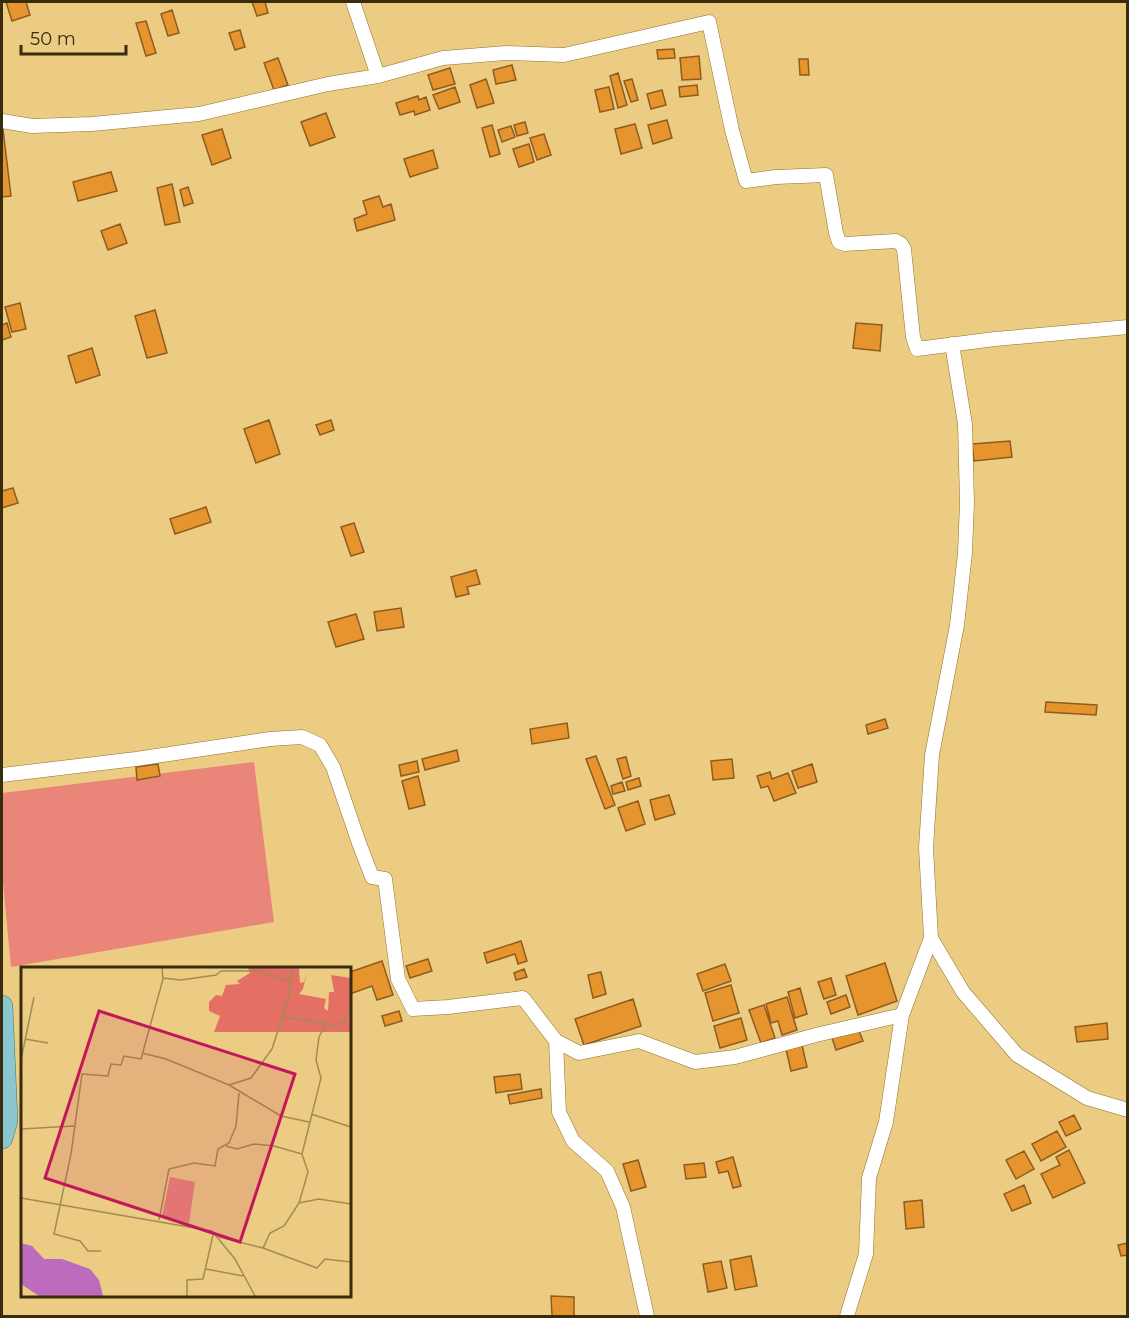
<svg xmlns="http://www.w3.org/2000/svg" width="1129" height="1318" font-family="Montserrat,sans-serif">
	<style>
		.green { fill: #ea857a }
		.building { fill: #e6942d; stroke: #8f5c1f; stroke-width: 1.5 }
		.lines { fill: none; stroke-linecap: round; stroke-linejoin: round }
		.minor-casing { stroke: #907327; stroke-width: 15 }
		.primary-casing { stroke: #3b7875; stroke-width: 22 }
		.minor { stroke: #fff; stroke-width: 14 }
		.primary { stroke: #8ac7ce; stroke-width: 21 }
		.inset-road { fill: none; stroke: #a38c53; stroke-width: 1.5 }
		.view { fill: #c2185b; fill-opacity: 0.15; stroke: #c2185b; stroke-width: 3 }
		.inset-edge { fill: none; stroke: #382c0c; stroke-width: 3 }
	</style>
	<rect width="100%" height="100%" fill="#ebcc82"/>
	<path class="green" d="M254,762L274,922L11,967L2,872V793Z"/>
	<path class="building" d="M6,2H26L30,15L12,21Z
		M252,2H265L268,13L257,16Z
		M172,10L179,33L168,36L161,14Z
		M146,21L156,53L146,56L136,23Z
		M240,30L245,47L235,50L229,33Z
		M674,49L675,58L658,59L657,50Z
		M699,56L701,79L682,80L680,58Z
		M278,58L288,85L274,90L264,63Z
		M799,59H808L809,75H800Z
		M512,65L516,80L496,84L493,70Z
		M450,68L455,84L433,90L428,75Z
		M618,73L627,105L618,108L610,76Z
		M486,79L494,103L477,108L470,85Z
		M632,79L638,100L631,102L624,81Z
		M697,85L698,95L680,97L679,87Z
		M455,87L460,102L439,109L433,95Z
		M609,87L614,109L600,112L595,90Z
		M662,90L666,105L651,109L647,94Z
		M418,96L419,100L426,97L430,110L415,115L414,111L400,115L396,103Z
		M326,113L335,137L310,146L301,122Z
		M667,120L672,138L653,144L648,125Z
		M2,121L11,196L2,197Z
		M525,122L528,133L517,136L514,125Z
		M635,124L642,148L621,154L615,129Z
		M492,125L500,154L490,157L482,128Z
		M511,126L515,137L502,142L498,130Z
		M222,129L231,158L212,165L202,135Z
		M544,134L551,155L537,160L530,138Z
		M529,144L534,162L519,167L513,149Z
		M433,150L438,168L410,177L404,159Z
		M111,172L117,191L78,201L73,182Z
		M172,184L180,222L165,225L157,188Z
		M188,187L193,203L184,206L180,190Z
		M379,196L383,207L391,204L395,220L357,231L354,219L367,214L363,201Z
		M120,224L127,243L108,250L101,231Z
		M20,303L26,329L12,332L5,307Z
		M155,310L167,353L147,358L135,316Z
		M7,323L11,337L2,340V325Z
		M856,323L882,325L880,351L853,348Z
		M92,348L100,375L76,383L68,356Z
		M269,420L280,454L256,463L244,429Z
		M331,420L334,430L320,435L316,425Z
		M1010,441L1012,457L974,461L972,444Z
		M13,488L18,503L2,508V491Z
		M206,507L211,522L175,534L170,519Z
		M354,523L364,552L351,556L341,527Z
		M476,570L480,584L467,587L469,594L456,597L451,577Z
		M401,608L404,627L377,631L374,612Z
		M356,614L364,639L336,647L328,622Z
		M1046,702L1097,705L1096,715L1045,712Z
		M885,719L888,728L868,734L866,725Z
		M567,723L569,738L532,744L530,729Z
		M457,750L459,761L425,770L422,759Z
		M596,756L615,805L605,809L586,759Z
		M626,757L631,776L623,779L617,759Z
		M732,759L734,778L713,780L711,761Z
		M417,761L419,772L401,776L399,765Z
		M158,764L160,776L137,780L136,767Z
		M812,764L817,782L798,788L792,771Z
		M770,772L772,779L788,773L796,793L774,801L768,786L761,788L757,776Z
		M418,776L425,805L409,809L402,781Z
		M639,778L641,786L628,790L626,782Z
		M622,782L625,791L613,794L611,786Z
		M669,795L675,814L655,820L650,800Z
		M638,801L645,824L626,831L618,808Z
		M521,941L527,961L518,964L515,954L487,963L484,953Z
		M428,959L432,971L410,978L406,966Z
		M382,961L393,995L377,1000L372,986L350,994V972Z
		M885,963L897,1001L858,1015L846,976Z
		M725,964L731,981L703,991L697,974Z
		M524,969L527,977L516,980L514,973Z
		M601,972L606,994L593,998L588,975Z
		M831,978L836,995L824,999L818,982Z
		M731,985L739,1013L713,1021L705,993Z
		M800,988L807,1014L795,1018L788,992Z
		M846,995L850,1007L831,1014L827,1002Z
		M787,997L797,1030L782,1035L778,1021L771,1023L766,1004Z
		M633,999L641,1026L584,1045L575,1019Z
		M764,1005L775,1038L761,1043L749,1010Z
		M399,1011L402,1021L385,1026L382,1016Z
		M741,1018L747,1040L720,1048L714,1026Z
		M1107,1023L1108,1039L1077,1042L1075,1027Z
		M858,1028L863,1041L836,1050L832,1038Z
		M802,1045L807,1067L791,1071L786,1049Z
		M520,1074L522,1089L496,1093L494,1077Z
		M541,1089L542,1098L510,1104L508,1095Z
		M1074,1115L1081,1129L1066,1136L1059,1122Z
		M1057,1131L1066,1147L1041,1161L1032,1144Z
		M1069,1150L1085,1183L1053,1198L1041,1174L1060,1165L1056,1157Z
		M1024,1151L1034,1169L1016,1179L1006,1160Z
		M733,1157L741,1186L733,1188L728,1171L719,1173L716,1162Z
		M638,1160L646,1187L631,1191L623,1164Z
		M704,1163L706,1177L686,1179L684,1165Z
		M1024,1185L1031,1203L1012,1211L1004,1194Z
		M922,1200L924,1227L906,1229L904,1202Z
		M1128,1243V1255L1121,1256L1118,1245Z
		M751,1256L757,1286L735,1290L730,1260Z
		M721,1261L727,1288L708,1292L703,1264Z
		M551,1296L574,1297V1316H552Z"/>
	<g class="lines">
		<defs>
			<path id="minor" d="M353,2L378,76
				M2,121L32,126L92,124L199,114L328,84L378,76L443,58L506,53L564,55L709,22L732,130L746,181L776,177L826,175L836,233L839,242L845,244L896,241L901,244L904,249L913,337L917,349L995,339L1128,327
				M952,344L965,424L967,502L965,553L957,625L932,755L926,848L931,938L963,992L1017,1055L1087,1098L1128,1110
				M2,775L136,759L270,739L302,737L320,745L333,767L359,843L372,877L385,879L398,979L413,1009L448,1007L523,998L556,1041L579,1053L639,1041L695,1062L735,1057L816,1035L902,1015
				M556,1041L559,1112L573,1141L607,1171L623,1207L647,1316
				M847,1316L866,1254L869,1178L886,1122L902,1015L931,938"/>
			<path id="primary" d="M2,1006L7,1121L2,1138"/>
		</defs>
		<use href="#minor" class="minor-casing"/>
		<use href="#primary" class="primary-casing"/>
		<use href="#minor" class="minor"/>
		<use href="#primary" class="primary"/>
	</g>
	<g transform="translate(21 967)">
		<rect width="330" height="330" fill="#ebcc82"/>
		<path d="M149,210L174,215L168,256L141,250Z" fill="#ea857a"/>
		<path d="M227,1H278L279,16L283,15L286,4L282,22L278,27L305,32L303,41L307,44L308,25H313L310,8L330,11V65H193L199,49L188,44V35L195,28L201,29L205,18L219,17L216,14L229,6Z" fill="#e46f65"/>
		<path d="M0,276L11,279L23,292H41L69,302L78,313L82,329H18L0,317Z" fill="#bc6bbd"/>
		<path class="inset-road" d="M142,11L160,13L195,8L200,4H237L271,15M261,50L316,58L324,54L330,37M4,72L27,76M121,86L145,92L208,118L230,111L251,82L268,29L271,1M0,93L13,30M0,117V146M208,118L260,149L288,155M290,147L330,160M0,162L53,159M205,179L216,182L233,177L253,179L281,187M0,231L191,264L214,292L234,329M278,236L287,205L281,187L300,111L295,93L298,70L305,57M138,253L148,202L173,196L194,199L197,182L208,176L215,159L218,126M198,270L242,281L249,266L263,259L278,236L298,232L330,237M242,281L296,301L304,292L330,295M80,284H67L59,274L33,267L50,187L61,107L87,109L90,97L100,98L103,89L120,92L142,12L141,1M185,302L222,309M166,329V313L182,312L192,268"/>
		<path class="view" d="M78,44L274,107L219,275L24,211Z"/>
		<rect width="330" height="330" class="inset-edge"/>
	</g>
	<rect width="1129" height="1318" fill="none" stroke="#382c0c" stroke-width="6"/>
	<path d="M21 45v9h105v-9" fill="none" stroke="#382c0c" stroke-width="3"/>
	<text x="30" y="45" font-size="18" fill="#382c0c" stroke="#ebcc82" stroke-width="4.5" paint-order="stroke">50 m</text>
</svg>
